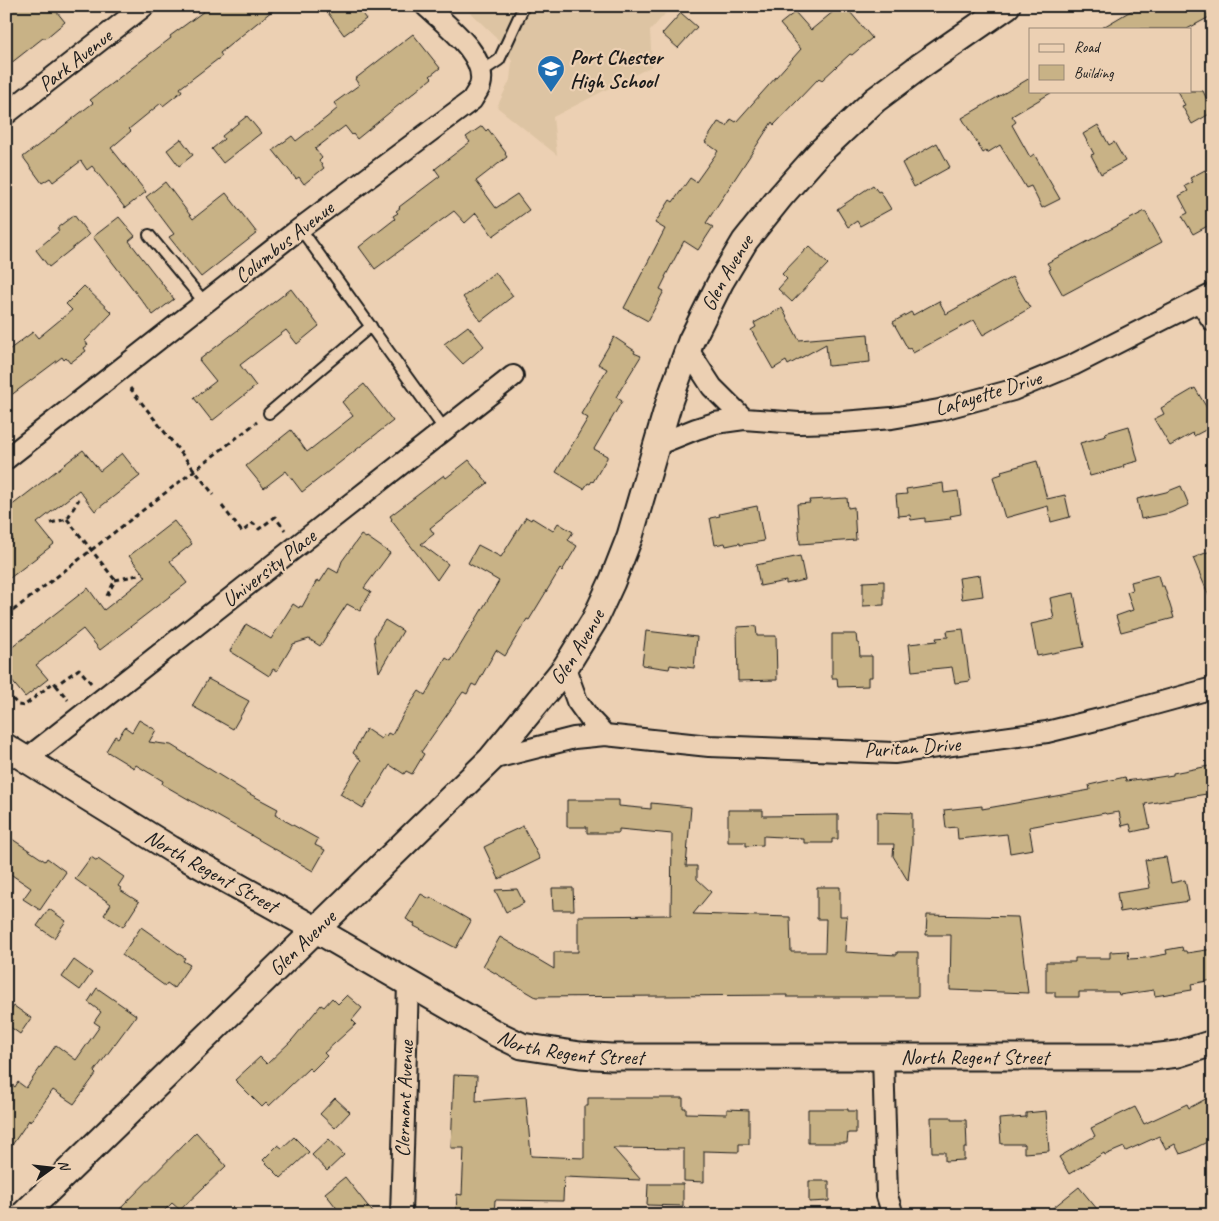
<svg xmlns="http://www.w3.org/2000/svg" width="1219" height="1221" font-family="Caveat,sans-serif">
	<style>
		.built { fill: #ddc4a3 }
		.building { fill: #c8b286; stroke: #1c1c1c }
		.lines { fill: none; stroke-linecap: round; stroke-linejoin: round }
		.service-casing { stroke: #1c1c1c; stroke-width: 14 }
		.minor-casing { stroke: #1c1c1c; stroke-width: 24 }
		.tertiary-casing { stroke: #1c1c1c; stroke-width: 29 }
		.path { stroke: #1c1c1c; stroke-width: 3; stroke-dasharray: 5 4; stroke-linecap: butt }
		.service { stroke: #ecd0b3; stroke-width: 10 }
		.minor { stroke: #ecd0b3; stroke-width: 20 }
		.tertiary { stroke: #ecd0b3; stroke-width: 25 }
		.labels { text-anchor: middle; stroke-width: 4.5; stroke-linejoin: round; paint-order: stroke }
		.poi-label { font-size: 21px; font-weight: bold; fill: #1c1c1c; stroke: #ecd0b3; text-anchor: start }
		.street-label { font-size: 21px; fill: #1c1c1c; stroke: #ecd0b3 }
	</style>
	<rect width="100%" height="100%" fill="#ecd0b3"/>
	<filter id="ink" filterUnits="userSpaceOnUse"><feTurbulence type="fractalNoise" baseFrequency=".02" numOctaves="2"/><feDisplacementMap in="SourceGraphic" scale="10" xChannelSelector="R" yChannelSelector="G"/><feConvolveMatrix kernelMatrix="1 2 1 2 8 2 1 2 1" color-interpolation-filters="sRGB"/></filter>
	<g filter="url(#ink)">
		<path class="built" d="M463,6H672L650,31L652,66L553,117L557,155L497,107L510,80L512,61L496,37Z"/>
		<path class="building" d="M6,6H52L65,22L46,38H43L6,67Z
			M211,6H278L220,53L222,56L180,88L182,91L163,106L161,103L129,129L131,131L111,148L146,192L125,208L92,166L87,170L81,161L53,182L50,178L42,183L23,157L93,103L90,100L171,38L170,36Z
			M323,6H356L366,19L344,35Z
			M840,6H845L872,38L852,55L850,54L822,80L819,78L774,125L772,122L706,223L713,227L698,250L684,241L665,277H666L660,289L664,291L648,321L624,308L665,229L655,223L670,200L673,202L690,178L696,182L718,151L705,142L718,122L727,126L731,119L736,122L801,49L780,24L795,12L811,30Z
			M1139,6H1213V15L1187,29H1100Z
			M681,13L697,27L678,48L662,34Z
			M413,34L440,68L430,76L432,78L357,139L353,134L352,135L345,126L315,149L322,158L319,161L324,168L304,184L299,177L296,179L273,150L292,136L296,141L326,118L338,108L334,103L359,85L355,79Z
			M1030,78V91H1054L1012,116L1016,122L1012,125L1030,157L1034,154L1060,199L1042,208L1031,186L1026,188L1000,145L987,153L986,151L983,153L962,118Z
			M1177,91H1203L1213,112L1192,124L1182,106L1185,105Z
			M247,116L261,133L223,163L212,149L224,139L222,136Z
			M1098,125L1109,145L1114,142L1125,161L1101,174L1091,155L1094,154L1083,134Z
			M482,126L486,131L488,129L506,153L505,154L507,157L476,181L496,208L517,194L529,210L493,236L476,213L465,223L454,211L375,269L359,247L395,219L393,216L398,213L396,211L400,208L399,207L440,176L435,169L470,142L466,137Z
			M181,139L193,155L179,166L167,150Z
			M937,143L950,167L914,187L902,163Z
			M1205,170L1207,173L1213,170V223L1193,234L1182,216L1188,213L1179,196L1188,191L1185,186L1193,182L1190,178Z
			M165,182L193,219L226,193L257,233L201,277L169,237L174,234L146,197Z
			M873,185L878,192L880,191L891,209L860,226L857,221L848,227L837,209Z
			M1145,211L1162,242L1063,295L1049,270L1051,269L1047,263Z
			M74,215L89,235L49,267L36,250L59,231L57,228Z
			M119,217L135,236L129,241L174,299L153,315L93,237Z
			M809,246L828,264L792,302L778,289L787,279L782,274Z
			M495,272L513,296L481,321L463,297Z
			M1012,277L1030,308L983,335L974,320L913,353L910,348L908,349L893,322L911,312L913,315L939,301L946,314Z
			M84,286L112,313L85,341L88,345L84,348L86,351L70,363L66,358L64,360L62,357L6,399V352L33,332L38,338L72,310L66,304Z
			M291,289L319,326L297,344L286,330L240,365L256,386L212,421L194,398L216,381L199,360Z
			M782,308L799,340L868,334L870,362L828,366L826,344L788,365L786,361L773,369L751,330L756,327L754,323Z
			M468,326L484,346L463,364L444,344Z
			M614,337L635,351L634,353L641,356L616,397L622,401L594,449L607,456V458L593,482L592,481L590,484L588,483L584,489L556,472L588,418L581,414L607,369L598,364Z
			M364,384L393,421L302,492L286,471L264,488L246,466L291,430L307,452L353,416L342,402Z
			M1195,388L1213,418V426L1194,436L1193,433L1170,446L1154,419L1164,414L1161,408Z
			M1129,426L1138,461L1123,465L1124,467L1090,476L1080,443L1106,436L1105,433Z
			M83,450L100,471L122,453L140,476L95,511L79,490L37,523L54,544L6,581V544L13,539L6,530V510Z
			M469,460L488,483L430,528L434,534L421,544L448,564L437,580L391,520L392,519L390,516L444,475L446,478Z
			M1037,461L1047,499L1065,495L1070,517L1051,522L1048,506L1005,518L993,477L1002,474L1001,471Z
			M943,483L944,493L958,491L961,514L950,516L951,519L925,522V518L911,520L910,515L898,516L896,495L907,494L906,489Z
			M1181,486L1189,505L1170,513L1141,519L1137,499L1166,492Z
			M847,498L848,508L854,507L856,540L800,544L797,504L810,503L809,500Z
			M757,506L764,541L740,545V543L726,546L725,543L715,545L710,518L720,516L719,514Z
			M526,517L531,520L532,518L553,531L558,523L573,532L568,540L577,546L562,571L560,569L529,620L527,619L505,656L496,650L476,686L472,684L467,694L463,692L421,752L424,754L412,774L406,771L404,774L390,765L363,808L340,794L361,760L353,753L366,729L381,739L384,734L386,736L388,733L392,735L404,713L419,691L425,695L446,658L451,661L499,581L468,563L478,545L501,557Z
			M174,521L192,544L170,561L187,583L100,650L83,629L36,665L48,679L25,697L6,674V652L88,588L104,610L146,577L129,556Z
			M361,535L366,538L367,537L390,553L364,588L371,592L360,611L347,604L320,646L309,639L293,644L277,671L273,669L269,676L230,651L246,624L271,639L293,604L299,608L300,606L302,607L317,580L320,582L329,568L338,573L342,561Z
			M1213,550V603H1212L1193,558Z
			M800,556L805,580L786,584V581L760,586L756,565Z
			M980,575L983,596L962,599L959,578Z
			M1158,575L1161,586H1164L1174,618L1121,632L1116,616L1133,610L1127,592L1133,590L1131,582Z
			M884,581V605L863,606V582Z
			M1074,593L1084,647L1037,656L1031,624L1054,619L1050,598Z
			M385,620L403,631L379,672L374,637Z
			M756,626L757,636H776L777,680L738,681L737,627Z
			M963,629L970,681L955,683L952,667L912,671L909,644L937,641L936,638L948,637L947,631Z
			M646,631L697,637L694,668L670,665L669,669L642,665Z
			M832,634H856L857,643H859L860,656H872V677H868V686L838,687L837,678H832Z
			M208,679L249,701L233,729L192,706Z
			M139,720L156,730L149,742L171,745L248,793L278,809L275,815L318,839L315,845L325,850L313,871L162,784L163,781L136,765L134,768L106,751L115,736L118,738L125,727L132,732Z
			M1209,766L1213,793L1145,804L1150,828L1132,832L1130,824L1122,826L1119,812L1106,814L1105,813L1029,827L1033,849L1010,853L1007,834L958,839L957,827L946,828L944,810L982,806V809L1090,790L1089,785L1125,777L1126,781L1140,779V780L1173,775V773Z
			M567,800H619V806L651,809V803L691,807L686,866H697V879L711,892L693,914L790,917L791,952H825L826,919H817V887H840V916H847L845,952L897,955V952H918V997H787V995L536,997L483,966L500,937L554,969V952H578V916L671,915L672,834L619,829V833H587V827H567Z
			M728,810H763V816L838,815V839H832V843H804V839H800V838L763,836V845L746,846V842H728Z
			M877,812L912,813V844L908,881L893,856L894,844H877Z
			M523,826L540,859L499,879L484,847L494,842L493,840Z
			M6,835L45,861L47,858L66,872L40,910L23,899L31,888L6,871Z
			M91,857L97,861L98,859L124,877L118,886L121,888L120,890L139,902L123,927L104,915L111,904L75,879Z
			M1166,857L1171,883L1185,880L1189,901L1120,912L1117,893L1150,888L1145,860Z
			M552,888H573L574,910H553Z
			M517,889L524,903L506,912L495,890Z
			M421,894L430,899V897L471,921L456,948L414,926L415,924L406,919Z
			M49,909L66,921L54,938L37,926Z
			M927,915L1018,917L1028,993L950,990L951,935H926Z
			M141,927L185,958L183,961L190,965L174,988L167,983L165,986L122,955Z
			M1182,947L1183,951H1186L1187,953L1213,949V980L1191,984L1192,990L1155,996L1154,990L1119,995L1118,992H1079V997H1055V992H1046V962H1075V958H1110V952L1128,951L1129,959L1145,958L1167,954L1166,950Z
			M74,960L92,973L80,990L62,977Z
			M97,988L136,1015L135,1017L94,1072L96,1074L74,1104L53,1090L30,1122L29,1120L6,1154V1080L15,1087L18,1082L26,1088L56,1045L76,1060L100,1026L94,1022L101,1012L88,1002Z
			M347,995L362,1008L352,1020L356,1024L324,1053L327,1056L312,1071L309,1068L269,1106L266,1103L262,1107L235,1080L260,1057L267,1064L292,1040L321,1005L324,1007L332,998L338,1004Z
			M14,1006L31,1018L20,1034L6,1024V1018Z
			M454,1075L477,1076L476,1101L526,1097L531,1156L584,1158V1106H588V1098H683V1108H686V1113L727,1114V1109L749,1110V1144H739V1152L704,1151V1182L684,1181V1149L613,1148L641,1180L564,1177L563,1201L495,1200L494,1214L456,1215L457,1194L462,1195L464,1148H451Z
			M1213,1095V1139L1189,1151L1180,1154L1175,1144L1166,1149L1159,1136L1126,1151L1124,1147L1105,1155L1104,1153L1069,1174L1059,1157L1095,1136L1091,1128L1135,1107L1144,1124L1187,1104L1189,1108Z
			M335,1098L350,1112L335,1128L320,1114Z
			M808,1109H848V1111H856V1133H848L847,1143H808Z
			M1046,1111L1049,1151L1024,1153V1144H1001L999,1119L1026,1117V1113Z
			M931,1117H951V1120H966L967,1148H964V1160L945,1161V1152H932Z
			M196,1132L226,1166L180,1210L172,1203L160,1215H114Z
			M294,1137L309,1152L281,1178L263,1160L278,1145L282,1148Z
			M329,1139L344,1155L327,1171L312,1155Z
			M345,1177L375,1215H342L325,1193Z
			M809,1181H829V1201L809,1202Z
			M648,1184H683V1206L647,1205Z
			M1079,1187L1102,1215H1044Z"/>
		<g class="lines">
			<defs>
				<path id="service" d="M481,72L499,60L524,6
					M300,228L445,430
					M149,235L205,303
					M269,413L371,326"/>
				<path id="minor" d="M6,114L144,6
					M1200,302L1213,321
					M688,350L712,387L744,419
					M656,445L696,429L715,423L744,419L799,423L843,422L892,418L939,410L1013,390L1073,365L1213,294
					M6,459L294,233L472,100C474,96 478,91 480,86C489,56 445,24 426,6
					M565,668L577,701L590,719L605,735
					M491,759L574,738L605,735L709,746L894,753L1047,732L1100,719L1213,688
					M25,760L513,376
					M883,1056L887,1196L893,1215
					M401,1215L408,984"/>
				<g id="tertiary">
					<path id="s1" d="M6,747L171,849L315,929L493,1032L522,1046L580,1055L611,1057H1152L1178,1054L1213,1043"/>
					<path id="s2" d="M23,1215L491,759L565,668L594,621L612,582L630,536L670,399L691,341L721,281L745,241L781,196L820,152L875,100L919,67L1007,6"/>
				</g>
			</defs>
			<use href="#service" class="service-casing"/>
			<use href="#minor" class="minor-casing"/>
			<use href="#tertiary" class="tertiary-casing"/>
			<path class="path" d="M130,388L214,495
				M222,506L242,532L253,523L259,529L275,517L285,530
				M67,519L115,580
				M51,523L67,519L79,499
				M107,596L115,580L138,575
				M6,616L257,422
				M56,685L68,700
				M6,692L18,705L24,706L54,682L56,685L79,669L91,683"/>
			<use href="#service" class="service"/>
			<use href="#minor" class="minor"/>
			<use href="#tertiary" class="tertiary"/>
		</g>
	</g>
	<defs>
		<symbol id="school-pin" viewBox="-11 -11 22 30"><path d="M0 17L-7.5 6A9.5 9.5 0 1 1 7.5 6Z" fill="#1f6fb2" stroke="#ecd0b3"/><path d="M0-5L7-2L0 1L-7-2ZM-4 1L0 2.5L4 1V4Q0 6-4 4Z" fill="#fff"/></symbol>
	</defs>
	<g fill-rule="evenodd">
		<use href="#school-pin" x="535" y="53" width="32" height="43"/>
	</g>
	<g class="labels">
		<g class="poi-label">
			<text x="570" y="64">Port Chester<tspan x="570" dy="24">High School</tspan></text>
		</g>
		<g class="street-label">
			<text transform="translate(75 60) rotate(-38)" y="7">Park Avenue</text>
			<text transform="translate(284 242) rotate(-38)" y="7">Columbus Avenue</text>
			<text dy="7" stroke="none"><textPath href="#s2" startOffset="1200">Glen Avenue</textPath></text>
			<text transform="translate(988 393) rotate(-17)" y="7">Lafayette Drive</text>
			<text transform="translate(269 568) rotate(-38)" y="7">University Place</text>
			<text dy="7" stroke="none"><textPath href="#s2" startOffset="795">Glen Avenue</textPath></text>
			<text transform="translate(912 747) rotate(-4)" y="7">Puritan Drive</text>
			<text dy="7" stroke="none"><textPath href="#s1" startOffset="240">North Regent Street</textPath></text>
			<text dy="7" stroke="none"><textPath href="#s2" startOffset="390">Glen Avenue</textPath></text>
			<text dy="7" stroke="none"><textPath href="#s1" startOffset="645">North Regent Street</textPath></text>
			<text dy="7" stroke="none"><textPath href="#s1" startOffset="1050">North Regent Street</textPath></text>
			<text transform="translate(404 1099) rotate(-88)" y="7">Clermont Avenue</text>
		</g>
	</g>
	<rect width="1219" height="1221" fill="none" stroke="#ecd0b3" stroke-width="25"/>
	<rect x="12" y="12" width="1194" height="1196" fill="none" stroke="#1c1c1c" stroke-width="2" filter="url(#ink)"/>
	<rect x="1029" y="28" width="162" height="65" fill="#ecd0b3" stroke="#998877"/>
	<rect x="1039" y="44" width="25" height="8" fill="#ecd0b3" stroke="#998877"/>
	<text x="1074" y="52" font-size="15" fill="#1c1c1c">Road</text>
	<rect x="1039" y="65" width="25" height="15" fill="#c8b286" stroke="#998877"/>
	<text x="1074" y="78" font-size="15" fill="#1c1c1c">Building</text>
	<g transform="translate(52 1168) rotate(75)" stroke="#ecd0b3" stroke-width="4" paint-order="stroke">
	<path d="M0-4L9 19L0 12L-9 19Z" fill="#1c1c1c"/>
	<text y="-8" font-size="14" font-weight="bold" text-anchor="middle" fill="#1c1c1c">N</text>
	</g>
</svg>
